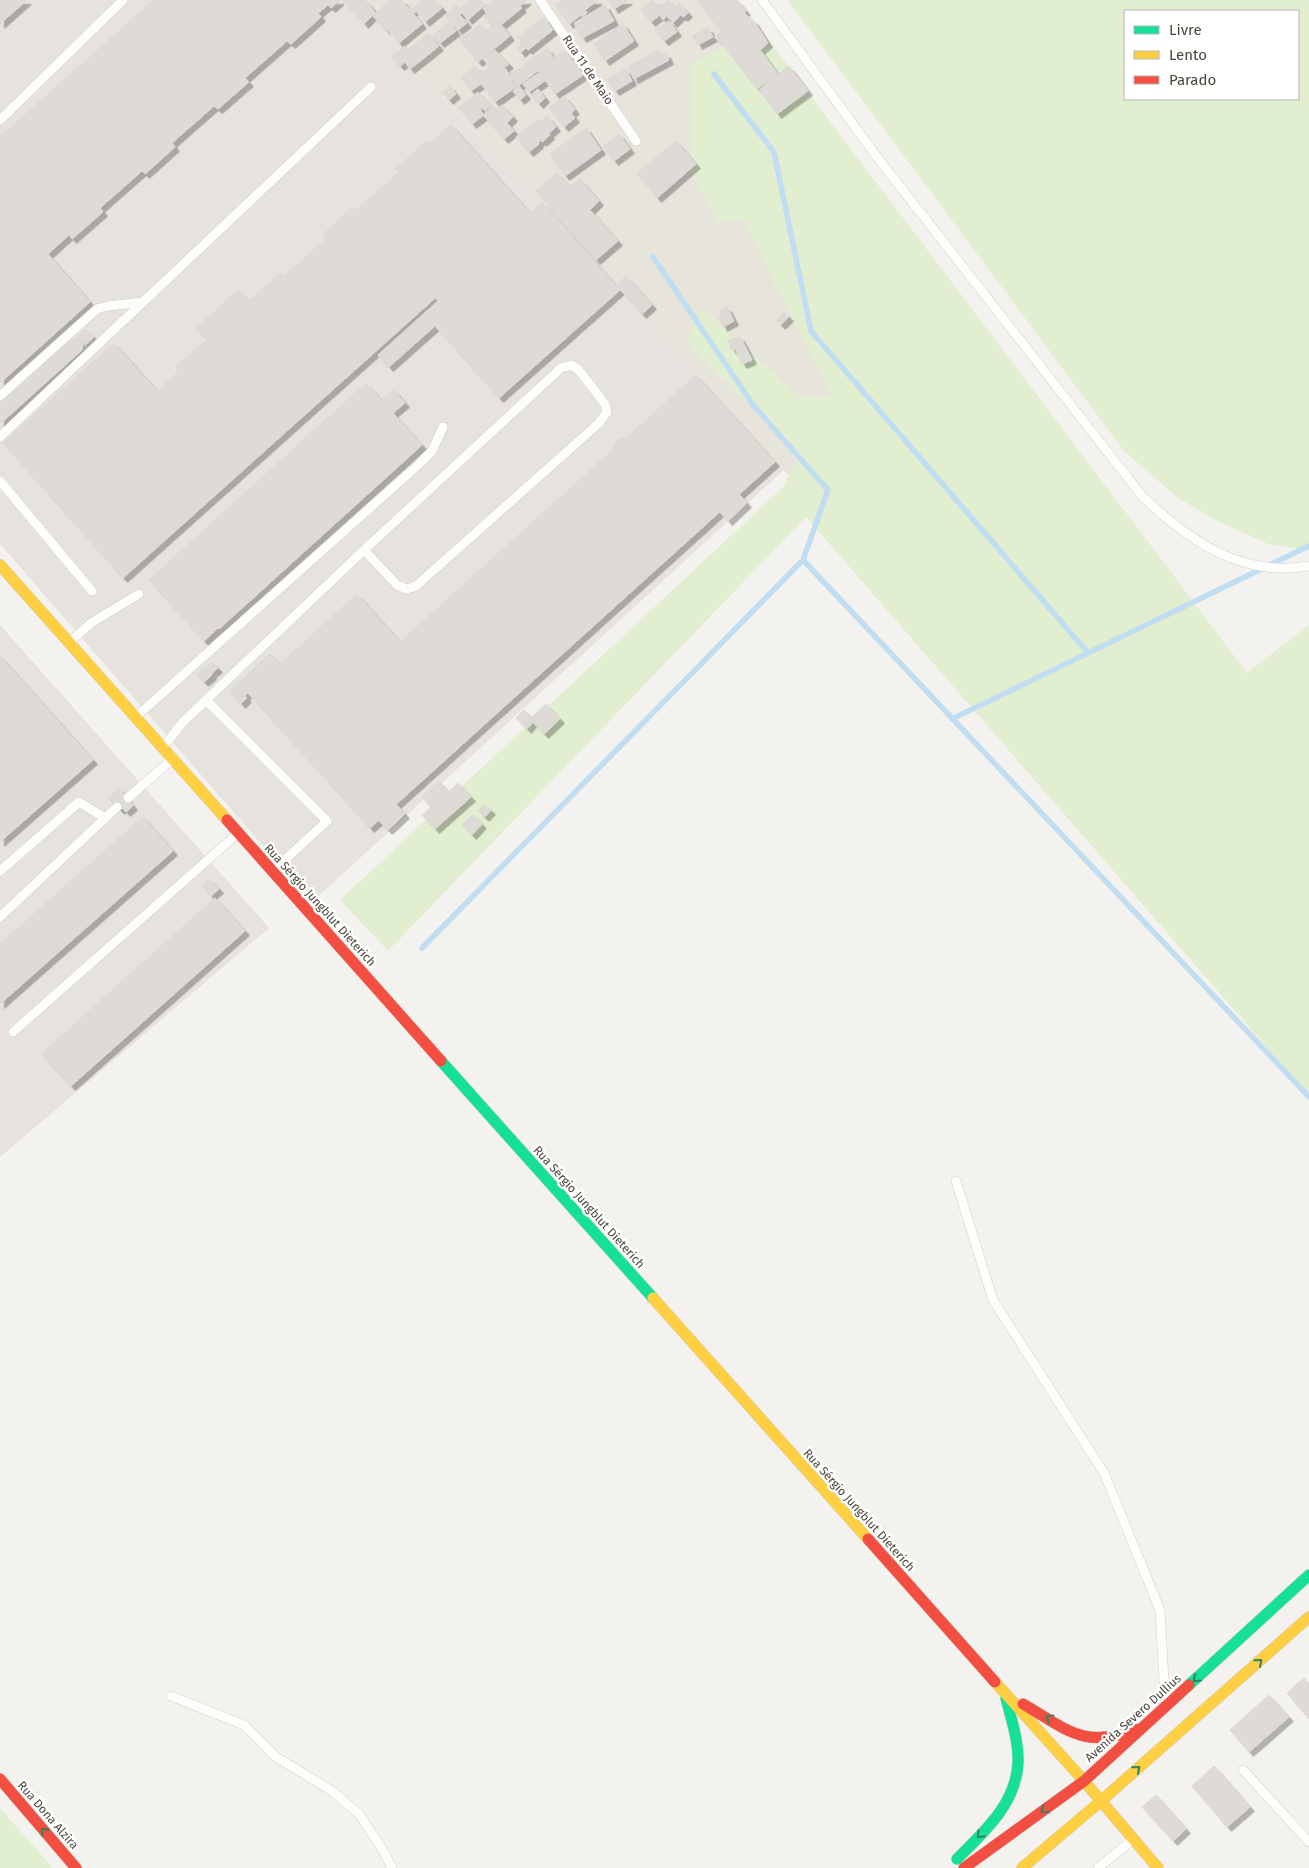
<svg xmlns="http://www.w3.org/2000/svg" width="1309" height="1868" font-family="'Fira Sans',sans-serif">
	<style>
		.residential { fill: #e7e4dc }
		.industrial { fill: #e6e2de }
		.green { fill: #e1eecf; fill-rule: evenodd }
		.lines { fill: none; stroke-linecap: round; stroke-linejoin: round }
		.stream { stroke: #c0ddf1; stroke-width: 5.5 }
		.building { fill: #dedbd6; stroke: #dcd9d4; filter: url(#shadow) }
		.lane-casing { stroke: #d2d0cb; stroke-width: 10 }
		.fast-casing { stroke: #d3cfc5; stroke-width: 12 }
		.slow-casing { stroke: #d3cfc5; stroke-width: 12 }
		.jam-casing { stroke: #d3cfc5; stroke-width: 12 }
		.lane { stroke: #fdfdfc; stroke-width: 9 }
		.fast { stroke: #16e098; stroke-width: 11 }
		.slow { stroke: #ffcf43; stroke-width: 11 }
		.jam { stroke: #f24e42; stroke-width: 11 }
		.oneway { stroke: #36825f }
		.labels { text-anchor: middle; stroke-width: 5; stroke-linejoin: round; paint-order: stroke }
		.street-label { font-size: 12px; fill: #4b4439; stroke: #fff }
	</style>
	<defs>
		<filter id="shadow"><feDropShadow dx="4.5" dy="4.5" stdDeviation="0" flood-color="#0004"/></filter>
	</defs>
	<rect width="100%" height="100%" fill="#f4f2ee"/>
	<path class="residential" d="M353,0H738L1179,583L987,678L784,470Z"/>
	<path class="industrial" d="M0,0H353L784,470L312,902L0,544Z
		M0,625L269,928L0,1157Z"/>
	<path class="green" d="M787,0H1309V551L1268,544L1215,520L1178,498L1125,452ZM1298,11V99H1125V11Z
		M754,21L1247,673L1309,625V1096L806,517L388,951L340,900L783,487L800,453L686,342L702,308L800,398L833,396L775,286L744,220L718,222L690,169V64L716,51Z
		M0,1808L53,1868H0Z"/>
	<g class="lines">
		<path class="stream" d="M714,74L774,152L811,331L1088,653
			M653,257L754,406L828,490L803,560
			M952,719L1309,546
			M422,948L803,560L1309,1097"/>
	</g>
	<path class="building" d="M0,0H27L0,24Z
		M154,0H340L331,8L328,5L318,13L321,17L291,44L287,41L245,78L249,82L218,109L214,106L172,143L175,147L145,174L142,171L100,208L103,212L72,239L69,235L48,254L90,302L0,383V137Z
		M343,0H365L369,4L357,15Z
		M390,0H402L410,10L386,30L373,16Z
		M423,0L436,1L419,14L413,8Z
		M471,0H481L485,5L468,20L459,9Z
		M494,0H527L520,6L522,8L507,20L506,18V21L502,24L497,20L492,25L484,17L487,14L483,8Z
		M562,0H578L587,13L582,17L581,15L569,24L555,5Z
		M583,0H598L585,10L580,2Z
		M609,0H628L614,9Z
		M653,0L658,6L651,13L656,18L651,22L641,10Z
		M668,0L675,8L680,4L688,13L683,17L681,15L673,23L659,7Z
		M699,0H737L746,11L721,31L697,1Z
		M436,1L442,8L425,22L419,14Z
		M369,4L375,13L364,24L357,15Z
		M456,5L462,13L460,15L467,23L458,30L445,15Z
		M605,5L614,21L582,38L574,23Z
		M658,6L667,16L663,20L660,15L656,18L651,13Z
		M412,8L414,11L412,12L422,24L399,43L387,29Z
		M744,13L754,21L768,43L760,50L778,74L757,89L721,43L714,37Z
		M544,18L553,30L528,50L526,48L521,53L517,48L522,43L518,37Z
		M497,20L510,36L478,62L459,39L465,34L467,35L479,24L486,30Z
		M669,21L677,32L664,41L655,30Z
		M449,22L456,31L440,43L433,35Z
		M623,24L634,41L605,61L594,44Z
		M708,28L713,37L698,45L693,36Z
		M428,33L439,46L423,59L413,46Z
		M404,46L407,50L413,46L423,59L410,69L398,52Z
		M547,48L554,58L517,87L510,75Z
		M495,50L509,64L471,91L461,78L475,66L481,73L490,67L483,59Z
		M565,50L583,75L555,94L538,70Z
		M658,50L662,56L666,53L669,60L634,79L628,67Z
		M398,52L405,62L400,66L392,57Z
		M789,66L808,91L777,114L759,90Z
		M504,67L513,79L491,96L481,84Z
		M626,69L632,81L615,91L607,80Z
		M540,72L546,80L529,92L523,84Z
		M511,80L516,87L495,102L490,96Z
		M450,86L456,94L449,100L443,93Z
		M519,86L526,95L520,100L513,91Z
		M538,89L545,98L539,104L531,95Z
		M478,92L491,106L485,111L483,108L480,110L484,115L472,124L459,108Z
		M564,96L575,110L571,113L575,118L564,127L549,108Z
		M502,105L513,117L507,123L514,131L504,139L483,115L493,106L497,109Z
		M547,116L556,127L549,133L550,135L542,142L541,140L538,143L527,129L537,120L540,122Z
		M451,125L530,213L123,578L3,443L114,343L157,391L179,371L175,367L207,340L196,328L238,290L249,301L280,274L283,277L326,239L322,235L353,207L356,211L399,172L395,169L427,141L429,144Z
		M526,128L539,144L529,152L516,137Z
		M586,128L601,150L565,176L550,154Z
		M619,134L630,149L614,161L603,147Z
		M676,141L696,164L657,198L637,173Z
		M557,173L570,187L580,179L599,201L590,210L618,241L596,260L536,191Z
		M542,202L620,290L499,398L435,326L389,367L378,355L438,301L436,298Z
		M626,276L652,305L642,314L616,285Z
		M727,307L734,321L723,327L719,318L722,316L720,311Z
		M784,312L789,317L781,325L776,320Z
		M86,329L94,337L85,345L77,337Z
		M740,337L744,344L732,350L728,341Z
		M72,339H78L83,345L82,350L0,424V404Z
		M744,344L752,360L742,364L735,348Z
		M696,375L775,462L370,828L248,693L245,696L247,698L241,704L230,691L270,654L280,664L357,594L400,642L615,448L613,445L622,437L624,440Z
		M366,383L422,445L219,629L218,628L204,641L149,580Z
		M394,390L405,403L393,413L387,406L389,404L384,399Z
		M739,494L747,503L728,521L720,512Z
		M0,656L93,760L0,842Z
		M212,662L218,668L211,674L206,667Z
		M205,668L212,675L204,682L197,675Z
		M546,704L560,719L544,734L533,722L527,729L516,718L524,710L532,717Z
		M439,781L449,792L458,783L471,797L435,829L422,815L431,807L422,797Z
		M119,788L133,806L126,812L122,808L120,810L108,798Z
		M396,804L405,814L388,830L378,820Z
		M484,804L491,810L485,817L478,811Z
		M473,815L482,824L472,835L462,825Z
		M143,817L173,851L0,1004V944Z
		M210,879L219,889L211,896L202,886Z
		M215,898L245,931L71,1086L41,1054Z
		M1304,1678L1309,1684V1719L1287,1693Z
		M1269,1695L1289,1717L1249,1752L1230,1730Z
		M1214,1766L1250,1807L1227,1827L1192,1786Z
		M1156,1795L1186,1829L1173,1841L1142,1807Z"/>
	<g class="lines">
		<defs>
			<path id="lane" d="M540,0L636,141
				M762,0L877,157L1142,496C1188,540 1241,578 1309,566
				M0,120L123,0
				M0,396L97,309L108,306L143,302
				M0,437L371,87
				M0,481L92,591
				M70,642L91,623L139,594
				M206,700L327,821L274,870
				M138,715L418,465L432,451L443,427
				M164,746L183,722L206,700L364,550L561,368L571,365L578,369L605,404L607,412L599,423L416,586L407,589L397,585L364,550
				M128,798L170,761
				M0,871L79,802L105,818
				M0,917L117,807
				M13,1032L236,835
				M956,1181L993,1300L1104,1473L1160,1610L1165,1699
				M171,1696L244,1725L276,1757L332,1791L359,1814L384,1852L392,1868
				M1243,1770L1309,1842
				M1098,1868L1131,1841"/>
			<path id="fast" d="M441,1061L653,1298
				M1189,1685L1309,1575
				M957,1859C984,1832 1016,1804 1018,1763C1019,1741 1011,1719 1006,1698"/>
			<path id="slow" d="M0,565L227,820
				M653,1298L868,1539
				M995,1682L1084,1781L1158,1868
				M1022,1868L1101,1801L1309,1617"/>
			<path id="jam" d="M227,820L441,1061
				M868,1539L995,1682
				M1023,1704C1069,1731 1084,1749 1139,1729
				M0,1779L76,1868
				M964,1868L1084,1781L1189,1685"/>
		</defs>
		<use href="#lane" class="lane-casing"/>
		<use href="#fast" class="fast-casing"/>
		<use href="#slow" class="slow-casing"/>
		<use href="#jam" class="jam-casing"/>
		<use href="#lane" class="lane"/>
		<use href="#fast" class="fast"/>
		<use href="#slow" class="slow"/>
		<use href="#jam" class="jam"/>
	</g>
	<defs><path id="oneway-chevron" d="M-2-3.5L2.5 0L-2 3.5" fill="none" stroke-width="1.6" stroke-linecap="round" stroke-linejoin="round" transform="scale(1.25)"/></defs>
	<g class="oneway">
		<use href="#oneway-chevron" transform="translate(1259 1662) rotate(-41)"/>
		<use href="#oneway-chevron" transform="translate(1196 1679) rotate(137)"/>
		<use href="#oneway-chevron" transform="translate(1049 1718) rotate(-151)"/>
		<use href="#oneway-chevron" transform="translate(1137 1769) rotate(-41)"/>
		<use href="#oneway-chevron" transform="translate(1044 1810) rotate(144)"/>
		<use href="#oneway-chevron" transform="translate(44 1831) rotate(-131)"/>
		<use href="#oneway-chevron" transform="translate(980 1835) rotate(134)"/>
	</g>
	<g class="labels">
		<g class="street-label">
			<text transform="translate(588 70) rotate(56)" y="4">Rua 11 de Maio</text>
			<text transform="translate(320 905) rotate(48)" y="4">Rua Sérgio Jungblut Dieterich</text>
			<text transform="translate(589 1207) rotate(48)" y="4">Rua Sérgio Jungblut Dieterich</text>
			<text transform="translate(859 1510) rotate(48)" y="4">Rua Sérgio Jungblut Dieterich</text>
			<text transform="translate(1133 1718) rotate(-42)" y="4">Avenida Severo Dullius</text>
			<text transform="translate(48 1815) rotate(49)" y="4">Rua Dona Alzira</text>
		</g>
	</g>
	<rect x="1124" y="10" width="175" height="90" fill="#ffffff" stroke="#b7b4b0"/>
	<rect x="1134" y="26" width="25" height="8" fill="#16e098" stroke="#b7b4b0"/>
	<text x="1169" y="35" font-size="15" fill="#4b4439">Livre</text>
	<rect x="1134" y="51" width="25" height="8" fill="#ffcf43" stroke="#b7b4b0"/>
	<text x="1169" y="60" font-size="15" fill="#4b4439">Lento</text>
	<rect x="1134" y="76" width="25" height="8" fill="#f24e42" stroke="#b7b4b0"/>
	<text x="1169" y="85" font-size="15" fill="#4b4439">Parado</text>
</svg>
